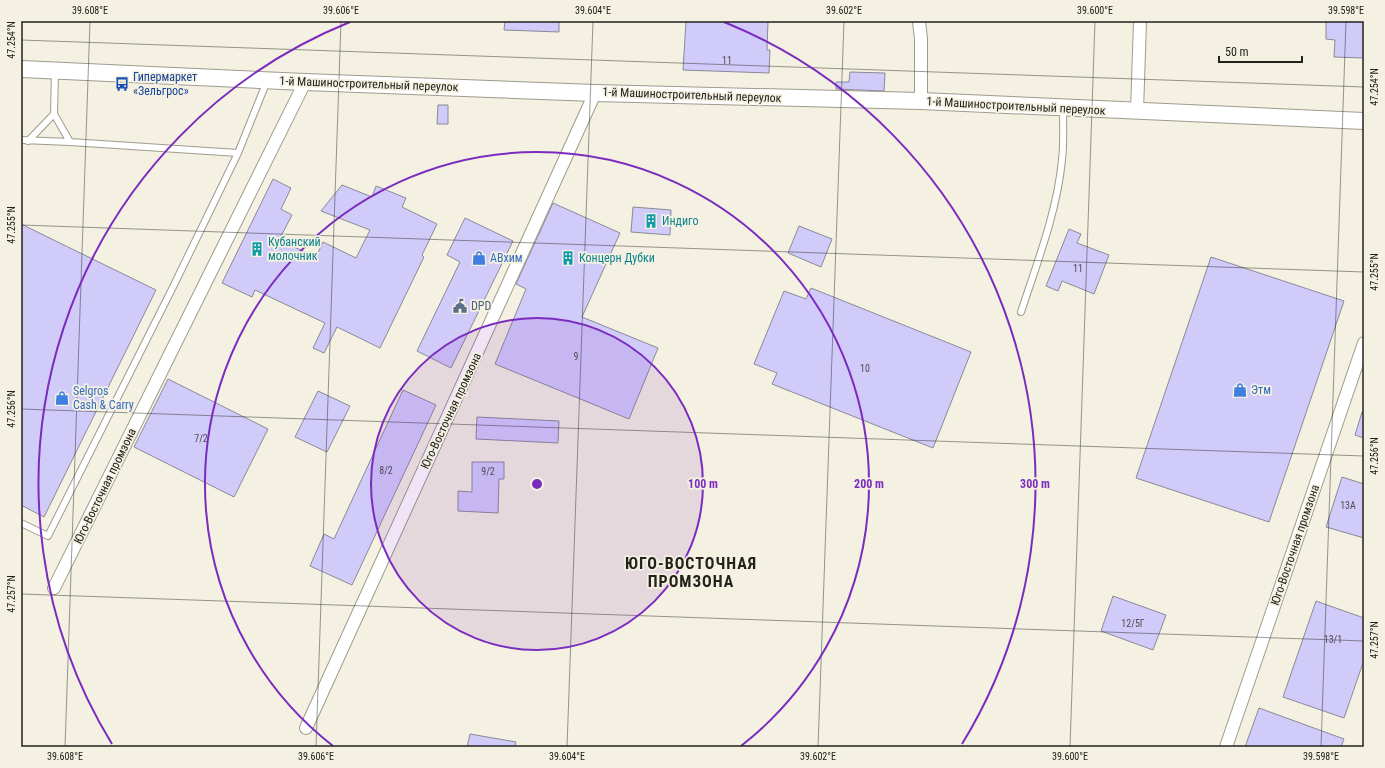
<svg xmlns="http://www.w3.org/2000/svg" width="1385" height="768" font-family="'Roboto Condensed',sans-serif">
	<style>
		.building { fill: #d1cbfa; stroke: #8a8996 }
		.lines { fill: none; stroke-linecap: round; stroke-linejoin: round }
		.service-casing { stroke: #9e9b8e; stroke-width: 8 }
		.minor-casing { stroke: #9e9b8e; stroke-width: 14 }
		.tertiary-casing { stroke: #9e9b8e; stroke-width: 18 }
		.service { stroke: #fff; stroke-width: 6 }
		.minor { stroke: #fff; stroke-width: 12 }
		.tertiary { stroke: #fff; stroke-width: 16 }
		.ticks { fill: none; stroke: #22211c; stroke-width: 1; stroke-opacity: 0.45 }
		.ring { fill: none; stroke: #7b2cbf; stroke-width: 2 }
		.labels { text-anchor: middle; stroke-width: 3.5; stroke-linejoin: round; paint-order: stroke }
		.number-label { font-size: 10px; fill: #4e4c54 }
		.transit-label { font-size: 12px; fill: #164399; stroke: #f4f1e2; text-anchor: start }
		.street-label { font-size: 12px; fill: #22211c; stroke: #f4f1e2 }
		.culture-label { font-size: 12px; fill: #0d838f; stroke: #f4f1e2; text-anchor: start }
		.shop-label { font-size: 12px; fill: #366cbe; stroke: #f4f1e2; text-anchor: start }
		.service-label { font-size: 12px; fill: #4e5e75; stroke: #f4f1e2; text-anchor: start }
		.district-label { font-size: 16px; font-weight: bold; letter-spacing: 1px; fill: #22211c; stroke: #f4f1e2 }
		.centre { fill: #7b2cbf; stroke: #f4f1e2; stroke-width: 2 }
		.ring-label { font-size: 12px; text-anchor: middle; font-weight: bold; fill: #7b2cbf; stroke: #f4f1e2; stroke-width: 3.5; stroke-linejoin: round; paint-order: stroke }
		.neatline { fill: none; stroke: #22211c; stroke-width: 1.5 }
		.ticks-label { font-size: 10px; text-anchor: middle; fill: #22211c }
	</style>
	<rect width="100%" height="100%" fill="#f4f1e2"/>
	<path class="building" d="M505,21H559V32L504,30Z
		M686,21H768L767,50H770L769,73L683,70Z
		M1326,21H1364V58L1334,57L1335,40L1326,39Z
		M850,72L885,73L884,91L836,89V82H849Z
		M438,105H448V124H437Z
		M273,179L291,188L281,209L292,215L279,240L316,257L323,242L356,258L370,230L321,211L342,185L372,197L376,186L406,198L402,207L437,224L422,255L424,257L380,348L337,327L324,353L313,348L325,323L255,290L252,297L222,283Z
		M553,203L620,233L582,317L658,348L629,419L495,364L526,289L516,284Z
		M633,207L671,210L670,235L631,232Z
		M465,218L513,241L451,368L417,351L460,262L447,255Z
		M21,224L156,290L44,517L21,505Z
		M799,226L832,239L821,267L788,253Z
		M1069,229L1081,234L1077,243L1109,255L1094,294L1062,281L1058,291L1046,286Z
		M1211,257L1344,301L1269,522L1136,478Z
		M811,288L971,352L933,448L772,384L777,373L754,364L784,291L806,299Z
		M168,379L268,429L234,497L134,447Z
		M403,390L436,405L352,585L310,566L324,534L334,539Z
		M318,391L350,406L327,452L295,437Z
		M1362,412H1364V438L1355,435Z
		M477,417L559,421L558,443L476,439Z
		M472,462H504V479H499L498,513L458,511V491L472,492Z
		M1342,477L1364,484V538L1326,527Z
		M1113,596L1166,615L1153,650L1101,631Z
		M1316,601L1364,618V660L1344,718L1283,697Z
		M1259,708L1344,739L1341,747H1245Z
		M470,734L516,742L515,747H467Z"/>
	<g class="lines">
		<defs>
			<path id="service" d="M55,72L54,114L70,142
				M21,140L70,142L238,153L267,81
				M28,141L54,114
				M1021,312C1037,263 1057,212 1062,160C1064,143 1063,125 1063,108
				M21,523L48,536L172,289L238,153"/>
			<path id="minor" d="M919,21L921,39V101
				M1137,111L1140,21
				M54,588L305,82
				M306,728L595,93
				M1226,747L1364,343"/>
			<path id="tertiary" d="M21,69L305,82L595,93L921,101L1364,121"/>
		</defs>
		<use href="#service" class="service-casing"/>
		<use href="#minor" class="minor-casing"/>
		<use href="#tertiary" class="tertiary-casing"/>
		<use href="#service" class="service"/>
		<use href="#minor" class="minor"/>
		<use href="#tertiary" class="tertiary"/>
	</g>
	<path class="ticks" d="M21,40L1364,87M21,225L1364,272M21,409L1364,456M21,594L1364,641M65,747L90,21M316,747L341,21M567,747L593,21M818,747L844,21M1070,747L1095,21M1321,747L1346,21"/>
	<circle cx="537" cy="484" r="166" fill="#7b2cbf" fill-opacity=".12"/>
	<g class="ring">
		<circle cx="537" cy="484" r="166"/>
		<path d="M333 746A332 332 0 1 1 741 746"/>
		<path d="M112 744A498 498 0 0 1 350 22M724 22A498 498 0 0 1 962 744"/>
	</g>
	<defs>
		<symbol id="bus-bare" viewBox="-9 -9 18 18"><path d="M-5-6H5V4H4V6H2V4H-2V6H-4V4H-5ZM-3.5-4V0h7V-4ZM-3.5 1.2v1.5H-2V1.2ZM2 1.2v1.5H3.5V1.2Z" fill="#1a4fb4" stroke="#f4f1e2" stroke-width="2.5" paint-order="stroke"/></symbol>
		<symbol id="building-bare" viewBox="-9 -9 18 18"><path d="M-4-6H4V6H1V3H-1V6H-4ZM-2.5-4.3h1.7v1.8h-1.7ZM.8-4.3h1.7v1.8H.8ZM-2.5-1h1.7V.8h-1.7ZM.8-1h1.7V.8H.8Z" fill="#0f9aa8" stroke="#f4f1e2" stroke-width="2.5" paint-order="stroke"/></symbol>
		<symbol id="shop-bare" viewBox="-9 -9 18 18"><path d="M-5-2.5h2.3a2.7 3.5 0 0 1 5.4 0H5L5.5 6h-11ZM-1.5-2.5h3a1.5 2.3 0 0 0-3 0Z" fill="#3f7fe0" stroke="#f4f1e2" stroke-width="2.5" paint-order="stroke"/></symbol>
		<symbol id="civic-bare" viewBox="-9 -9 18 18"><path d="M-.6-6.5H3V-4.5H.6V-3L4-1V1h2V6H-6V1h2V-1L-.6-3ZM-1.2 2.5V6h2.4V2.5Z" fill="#5c6f8a" stroke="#f4f1e2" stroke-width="2.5" paint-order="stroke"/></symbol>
	</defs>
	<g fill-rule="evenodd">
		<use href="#bus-bare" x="112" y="74" width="20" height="20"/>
		<use href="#building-bare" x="641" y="211" width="20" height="20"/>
		<use href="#building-bare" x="247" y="239" width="20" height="20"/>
		<use href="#shop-bare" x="469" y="248" width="20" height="20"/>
		<use href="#building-bare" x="558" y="248" width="20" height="20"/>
		<use href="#civic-bare" x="450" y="296" width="20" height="20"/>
		<use href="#shop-bare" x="1230" y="380" width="20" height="20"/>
		<use href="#shop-bare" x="52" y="388" width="20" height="20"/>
	</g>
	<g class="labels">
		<g class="number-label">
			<text x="727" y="64">11</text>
			<text x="1078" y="272">11</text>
			<text x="576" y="360">9</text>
			<text x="865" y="372">10</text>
			<text x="201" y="442">7/2</text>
			<text x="386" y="474">8/2</text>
			<text x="488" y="475">9/2</text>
			<text x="1348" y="509">13А</text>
			<text x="1133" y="627">12/5Г</text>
			<text x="1333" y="643">13/1</text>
		</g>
		<g class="transit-label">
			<text x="133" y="81">Гипермаркет<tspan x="133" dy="14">«Зельгрос»</tspan></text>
		</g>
		<g class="street-label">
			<text transform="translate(369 84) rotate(2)" y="4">1-й Машиностроительный переулок</text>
			<text transform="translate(692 95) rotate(2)" y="4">1-й Машиностроительный переулок</text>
			<text transform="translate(1016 106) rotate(3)" y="4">1-й Машиностроительный переулок</text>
			<text transform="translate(451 411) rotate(-65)" y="4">Юго-Восточная промзона</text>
			<text transform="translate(105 486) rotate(-64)" y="4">Юго-Восточная промзона</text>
			<text transform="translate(1295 545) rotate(-71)" y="4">Юго-Восточная промзона</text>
		</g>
		<g class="culture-label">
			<text x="662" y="225">Индиго</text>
			<text x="268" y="246">Кубанский<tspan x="268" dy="14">молочник</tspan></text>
			<text x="579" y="262">Концерн Дубки</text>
		</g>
		<g class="shop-label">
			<text x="490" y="262">АВхим</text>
			<text x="1251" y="394">Этм</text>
			<text x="73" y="395">Selgros<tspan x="73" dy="14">Cash &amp; Carry</tspan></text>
		</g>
		<g class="service-label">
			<text x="471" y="310">DPD</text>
		</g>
		<g class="district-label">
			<text x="691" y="569">ЮГО-ВОСТОЧНАЯ<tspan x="691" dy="18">ПРОМЗОНА</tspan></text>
		</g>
	</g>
	<circle cx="537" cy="484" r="6" class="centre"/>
	<g class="ring-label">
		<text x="703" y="488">100 m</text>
		<text x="869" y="488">200 m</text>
		<text x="1035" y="488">300 m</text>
	</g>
	<rect width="1385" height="768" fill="none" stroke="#f4f1e2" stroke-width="44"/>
	<path d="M1219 56v6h83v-6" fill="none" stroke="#22211c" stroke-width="2"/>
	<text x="1225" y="56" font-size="12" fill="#22211c" stroke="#f4f1e2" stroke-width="3" paint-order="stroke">50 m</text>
	<rect x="22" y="22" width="1341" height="724" class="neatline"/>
	<g class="ticks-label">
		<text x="90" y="14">39.608°E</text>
		<text x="341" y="14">39.606°E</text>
		<text x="593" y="14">39.604°E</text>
		<text x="844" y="14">39.602°E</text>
		<text x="1095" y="14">39.600°E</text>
		<text x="1346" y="14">39.598°E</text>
		<text transform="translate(11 40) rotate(-90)" y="4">47.254°N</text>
		<text transform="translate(1374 87) rotate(-90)" y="4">47.254°N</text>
		<text transform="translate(11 225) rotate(-90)" y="4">47.255°N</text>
		<text transform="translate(1374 272) rotate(-90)" y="4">47.255°N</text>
		<text transform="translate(11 409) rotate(-90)" y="4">47.256°N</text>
		<text transform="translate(1374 456) rotate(-90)" y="4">47.256°N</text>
		<text transform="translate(11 594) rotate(-90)" y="4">47.257°N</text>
		<text transform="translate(1374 640) rotate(-90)" y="4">47.257°N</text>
		<text x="65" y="760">39.608°E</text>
		<text x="316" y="760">39.606°E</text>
		<text x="567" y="760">39.604°E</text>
		<text x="818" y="760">39.602°E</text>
		<text x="1070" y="760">39.600°E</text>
		<text x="1321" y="760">39.598°E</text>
	</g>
</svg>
